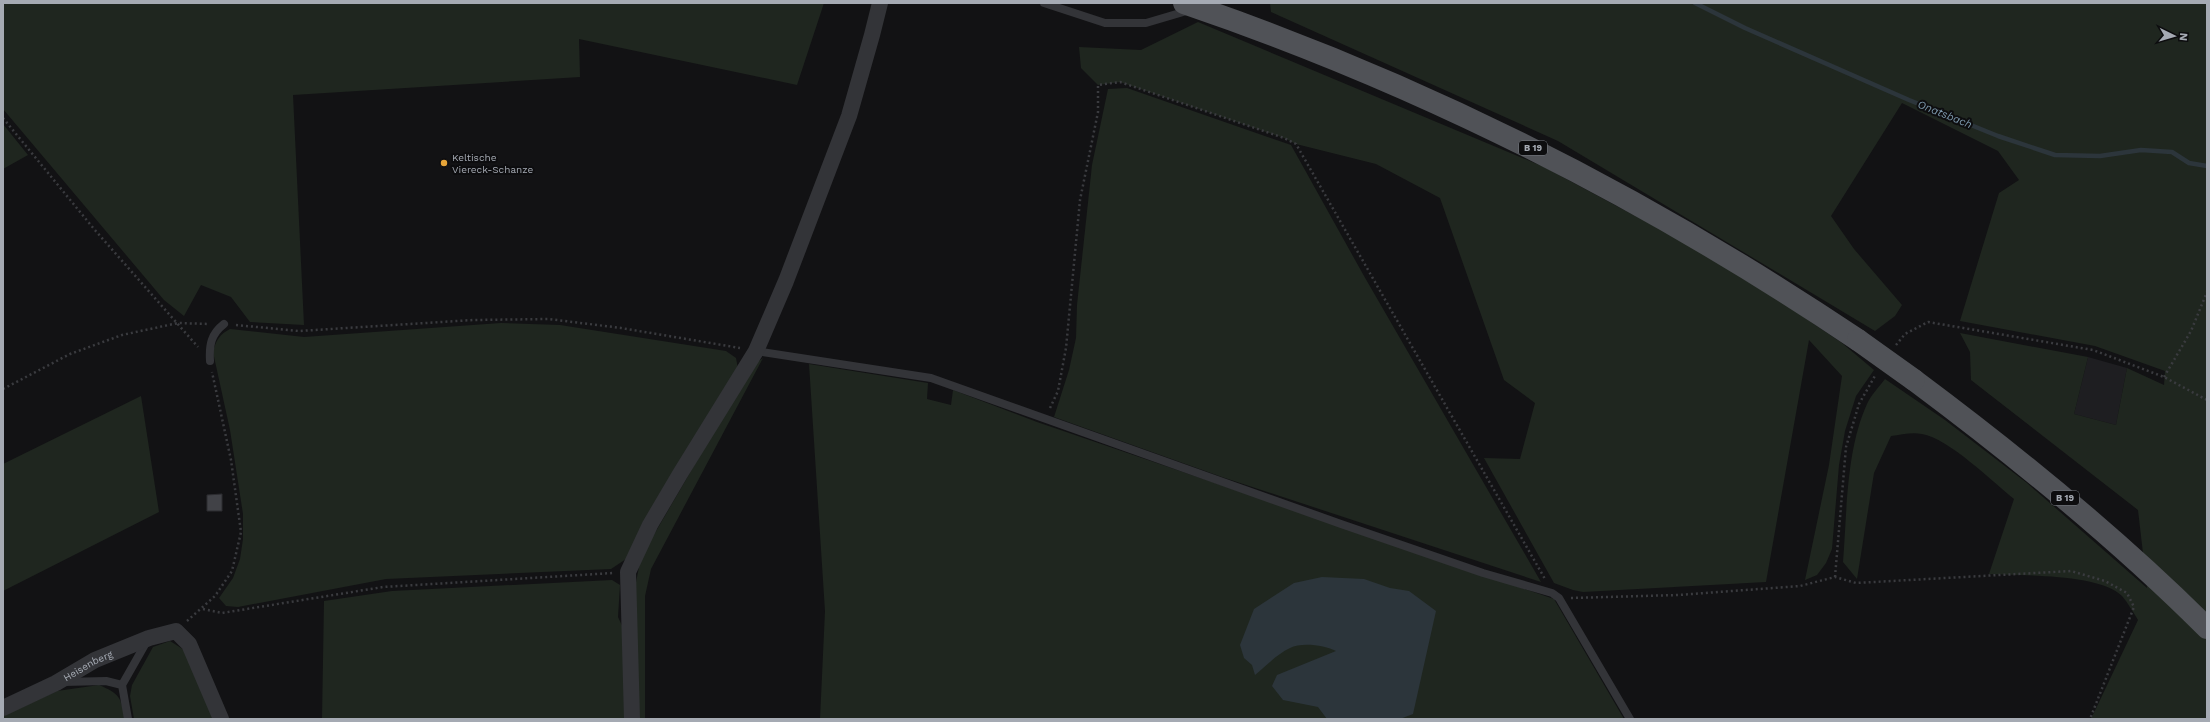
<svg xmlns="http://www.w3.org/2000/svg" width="2210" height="722" font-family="'Work Sans',sans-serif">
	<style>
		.built { fill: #1e1e21 }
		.green { fill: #1f261f }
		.water { fill: #2c353b }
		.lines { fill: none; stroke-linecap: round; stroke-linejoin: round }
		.stream { stroke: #2c353b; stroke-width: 4.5 }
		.building { fill: #414247; stroke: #2c2c30 }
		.path { stroke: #3a3b3f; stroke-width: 2.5; stroke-dasharray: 2 3; stroke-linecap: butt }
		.service { stroke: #333438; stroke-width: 8 }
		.minor { stroke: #333438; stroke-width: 16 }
		.primary { stroke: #505257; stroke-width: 22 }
		.primary-bridge { stroke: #505257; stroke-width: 22 }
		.poi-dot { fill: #e6a438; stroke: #0d0d0f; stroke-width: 1.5 }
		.labels { text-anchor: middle; stroke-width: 4; stroke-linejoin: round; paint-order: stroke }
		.shield { fill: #0d0d0f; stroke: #777b82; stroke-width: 1 }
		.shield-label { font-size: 9px; font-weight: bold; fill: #a5aab3 }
		.poi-label { font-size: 10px; fill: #a5aab3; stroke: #0d0d0f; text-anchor: start }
		.street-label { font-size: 10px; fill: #a5aab3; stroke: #0d0d0f }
		.water-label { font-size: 11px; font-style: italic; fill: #7d99ad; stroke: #0d0d0f }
	</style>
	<rect width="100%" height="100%" fill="#121214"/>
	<path class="built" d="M2088,357L2127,368L2116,425L2074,414Z"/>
	<path class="green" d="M3,3H824L797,85L579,39L580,77L293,95L304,325L250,322L231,297L201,285L184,316L164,300L3,109Z
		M1270,3H2207V719H2091L2138,620C2133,612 2128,603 2122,596C2099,573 2021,576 1989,574L2014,499C1993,482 1948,438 1922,434C1911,432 1901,435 1891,436L1874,473L1857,579L1843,562C1847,512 1846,450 1867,404C1871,395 1879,387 1885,379L1945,420L2027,483L2147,588L2138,510L1971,380L1970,352L1960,333L2088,357L2074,414L2116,425L2127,368L2164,385L2165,371L2095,346L1960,321L1999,193L2019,180L1998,151L1902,103L1831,216L1854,249L1902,305L1895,316L1875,331L1558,141L1271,12Z
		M1198,22L1544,167L1680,240L1777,299L1842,343L1874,370L1856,396L1845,431L1839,465L1832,549L1826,563L1817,575L1805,580L1829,465L1842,376L1809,340L1766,582L1583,592L1573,590L1554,583L1484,458L1520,459L1535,403L1504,380L1440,198L1376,164L1296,144L1284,138L1120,82L1098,85L1081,68L1079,47L1141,50Z
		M1127,88L1291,145L1364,276L1541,582L1222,477L1054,417L1069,370L1076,338L1077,305L1092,165L1108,89Z
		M3,124L28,155L3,169Z
		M501,323L560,325L726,351L736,358L738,369L629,557L611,569L386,579L238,607L226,606L219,598L233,578L240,559L243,539V514L230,430L213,352C216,340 220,334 230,329L304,337Z
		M763,358L651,569L645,596V719H638L635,587L641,557L752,366Z
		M809,364L928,383L927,399L951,405L953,390L1037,422L1554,599L1624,719H820L825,611Z
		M141,396L159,512L3,591V464Z
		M612,580L620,585L618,617L625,632L626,719H322L324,601L392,591Z
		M170,641L189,653L217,719H134L130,696L132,685L153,647Z
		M99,685C120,694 121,697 125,719H3V716L57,691Z"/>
	<path class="water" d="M1322,577L1364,579L1390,588L1409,591L1436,611L1413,714L1400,719H1327L1318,707L1283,700L1272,686L1277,675L1336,651C1325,645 1301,642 1290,648C1277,654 1266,666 1255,675L1252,665L1244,658L1240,645L1254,609L1294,583Z"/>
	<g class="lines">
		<path class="stream" d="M1695,3L1745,28L1909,100L1998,136L2055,155L2100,156L2141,150L2172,152L2189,163L2207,166"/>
	</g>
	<path class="building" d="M222,494V511H207V495Z"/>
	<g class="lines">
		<path class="path" d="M3,118L94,229L198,347
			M236,325L299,331L473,320L549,319L621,328L740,348
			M1896,345L1905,334L1928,322L2093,350L2164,377L2207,400
			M2164,377L2191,331L2207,292
			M3,389L70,354L122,335L178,323L209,324
			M1050,408L1058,391L1066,348L1080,200L1098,112V85L1120,82L1284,138L1296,144L1545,579
			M1835,577L1846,447L1859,404L1876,374
			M1571,598L1678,595L1800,586L1835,577L1856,583L2071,571L2105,581L2127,593L2134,607L2090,719
			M203,609L222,613L383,587L613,573
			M187,621L215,596L232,571L241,532L231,460L212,372"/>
		<path class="service" d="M1044,3L1105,23H1146L1190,10
			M756,351L931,378L1341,524L1483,573L1552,593L1559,598L1630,719
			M210,361C209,345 211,334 224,324
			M63,682L106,681L122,685
			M128,719L122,685L147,641"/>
		<g class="minor">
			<path id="s1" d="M3,708L56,683L95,660L149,638L176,631L189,644L221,719"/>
			<path d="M632,719L628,572L650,525L680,474L756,351L786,281L849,116L872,35L880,3"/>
		</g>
		<path class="primary" d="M1184,3C1425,85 1647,198 1858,340
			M1914,380C2016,456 2116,537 2207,628"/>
		<path class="primary-bridge" d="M1858,340L1914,380"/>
	</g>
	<circle class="poi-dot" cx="444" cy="163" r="4"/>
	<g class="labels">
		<g class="shield">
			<rect x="1519" y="141" width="28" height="14" rx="3"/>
			<rect x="2051" y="491" width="28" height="14" rx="3"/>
		</g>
		<g class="shield-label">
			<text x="1533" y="151">B 19</text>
			<text x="2065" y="501">B 19</text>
		</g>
		<g class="poi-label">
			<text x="452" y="161">Keltische<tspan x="452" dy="12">Viereck-Schanze</tspan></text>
		</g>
		<g class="street-label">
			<text dy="4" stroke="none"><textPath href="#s1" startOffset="95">Heisenberg</textPath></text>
		</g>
		<g class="water-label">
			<text transform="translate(1945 114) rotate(22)" y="4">Onatsbach</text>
		</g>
	</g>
	<rect width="2210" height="722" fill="none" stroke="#a5aab3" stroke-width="8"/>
	<g transform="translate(2174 36) rotate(95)" stroke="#0d0d0f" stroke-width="3" paint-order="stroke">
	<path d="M0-3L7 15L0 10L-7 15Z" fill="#a5aab3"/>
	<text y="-6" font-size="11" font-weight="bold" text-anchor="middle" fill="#a5aab3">N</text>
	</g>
</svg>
